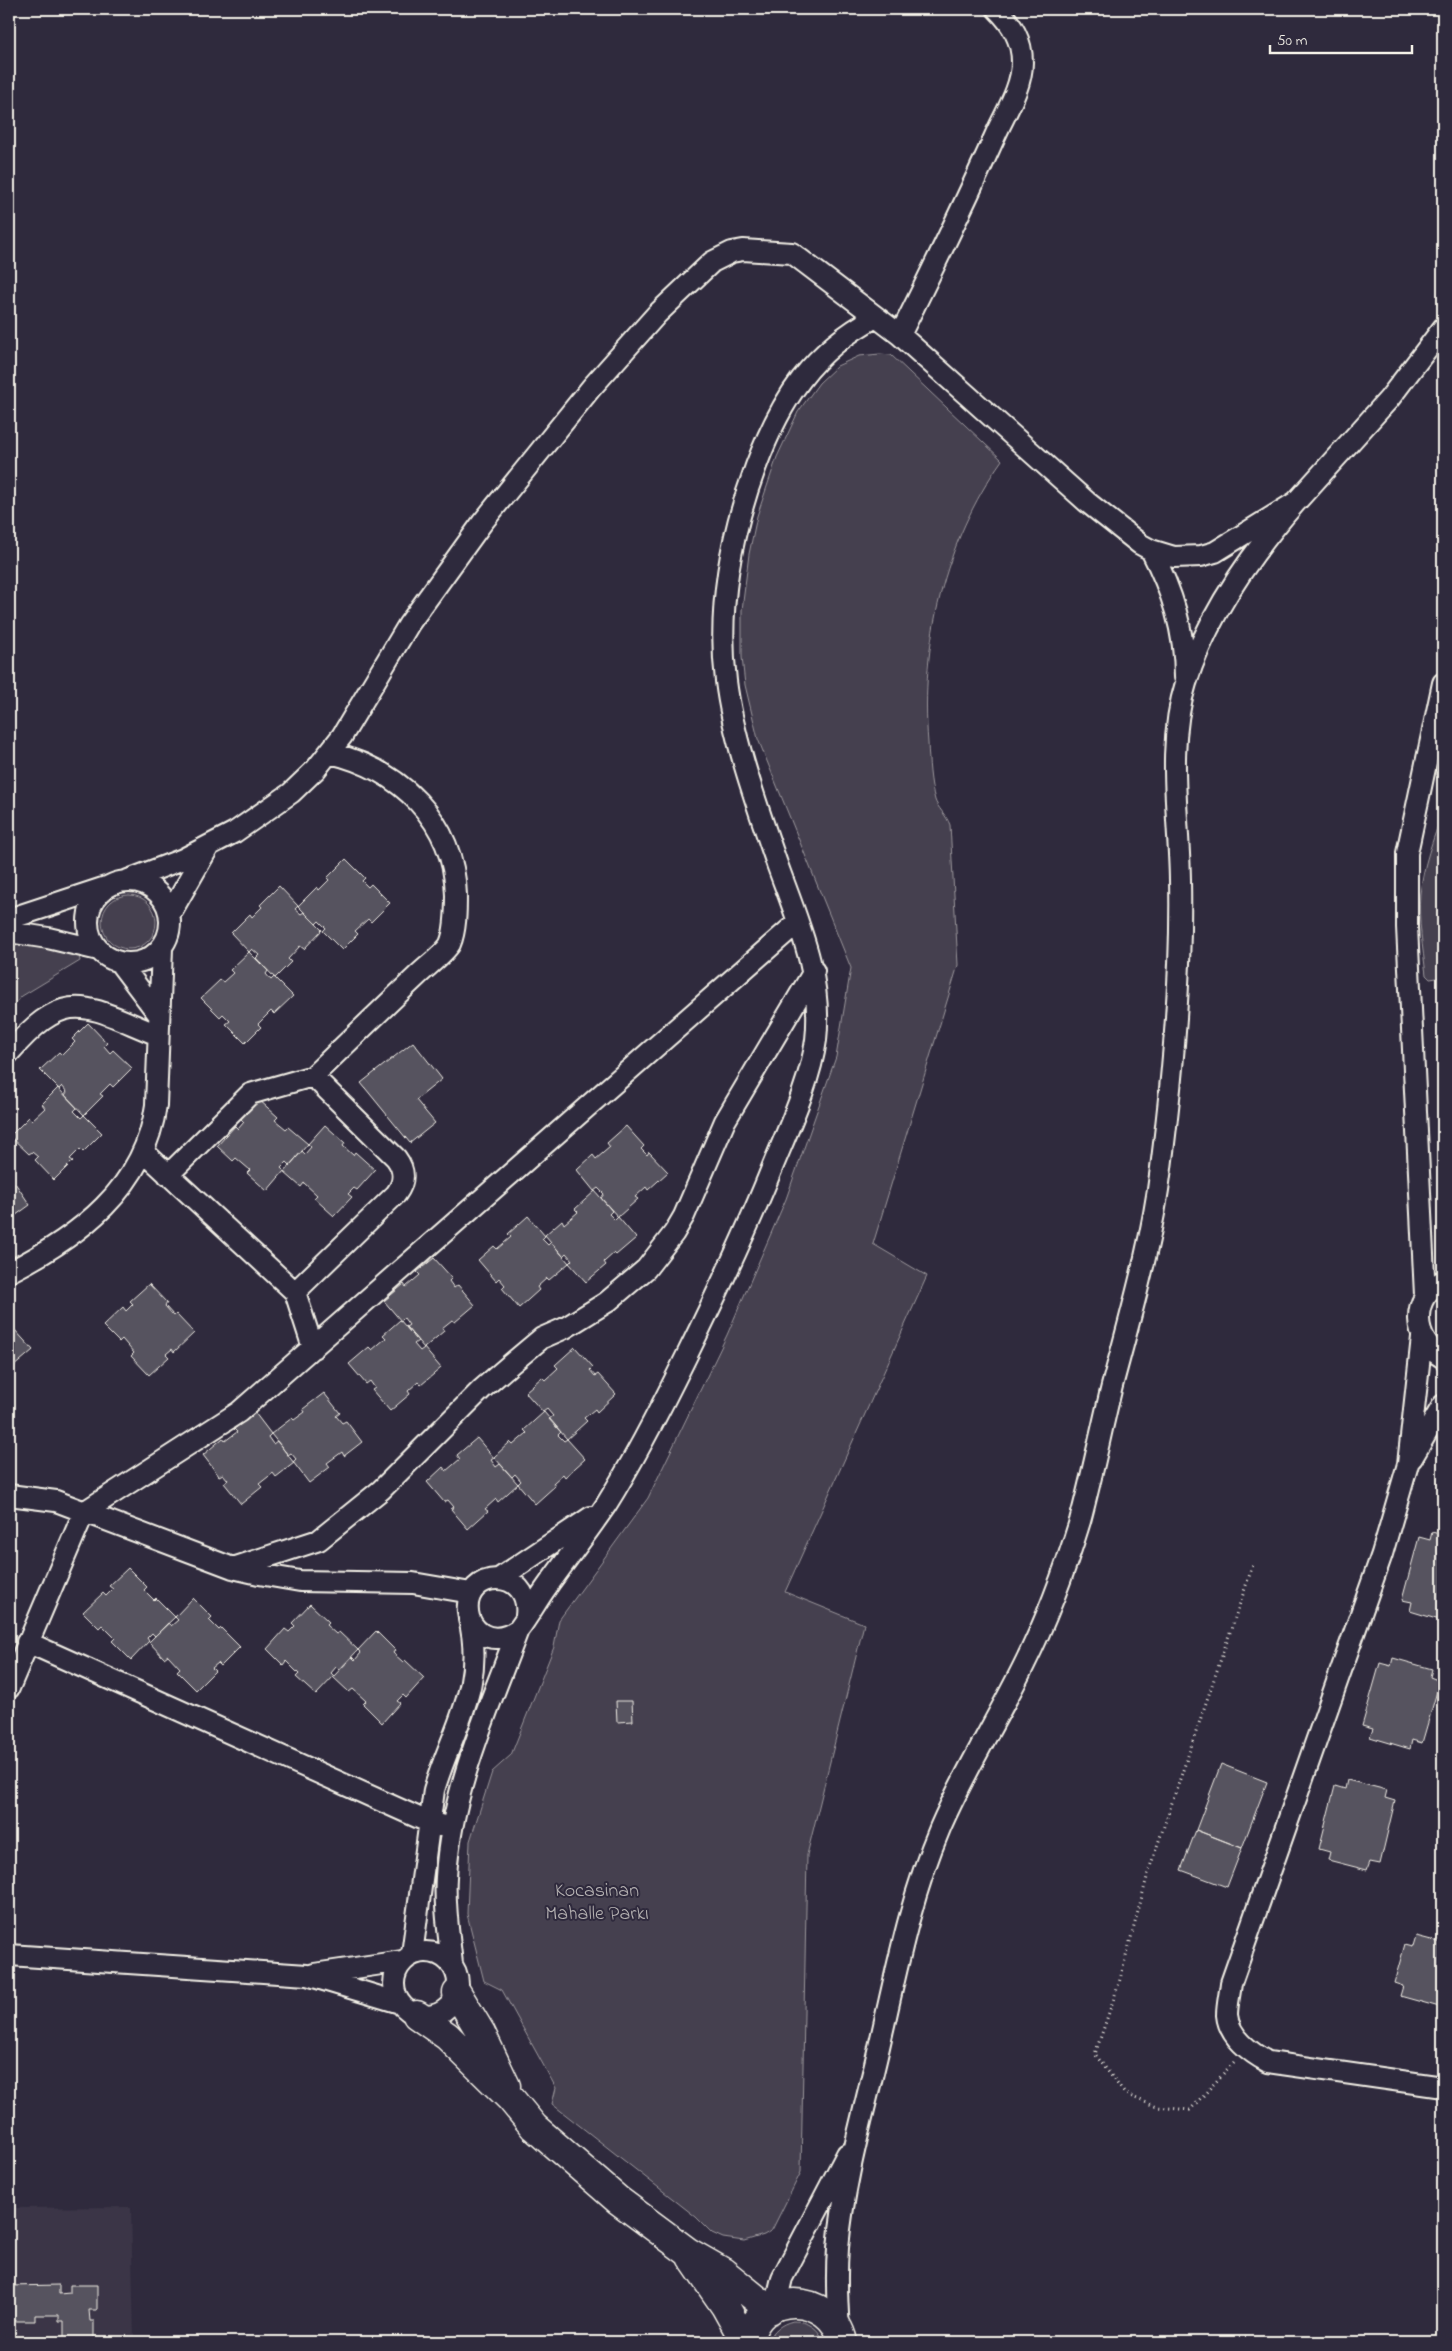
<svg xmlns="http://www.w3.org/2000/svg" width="1452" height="2351" font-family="'Indie Flower',sans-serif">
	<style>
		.built { fill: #3b3647 }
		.green { fill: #454050; stroke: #9c989c }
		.building { fill: #56525f; stroke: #f4f1e8 }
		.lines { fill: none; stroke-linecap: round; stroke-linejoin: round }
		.street-casing { stroke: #f4f1e8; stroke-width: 24 }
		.secondary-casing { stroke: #f4f1e8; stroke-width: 31 }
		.path { stroke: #f4f1e8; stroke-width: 3; stroke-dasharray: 1 4; stroke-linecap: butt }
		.street { stroke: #2f2a3d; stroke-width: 20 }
		.secondary { stroke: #2f2a3d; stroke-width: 28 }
		.labels { text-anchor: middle; stroke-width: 4; stroke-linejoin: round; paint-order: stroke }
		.park-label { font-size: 20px; fill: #b7b3b3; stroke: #2f2a3d }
	</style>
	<rect width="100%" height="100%" fill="#2f2a3d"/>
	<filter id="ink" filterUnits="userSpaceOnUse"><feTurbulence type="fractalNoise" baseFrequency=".02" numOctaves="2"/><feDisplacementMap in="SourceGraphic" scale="10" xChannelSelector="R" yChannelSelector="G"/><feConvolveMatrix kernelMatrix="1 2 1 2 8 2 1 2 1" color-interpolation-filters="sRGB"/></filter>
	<g filter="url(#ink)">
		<path class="built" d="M9,2205L11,2208L131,2207L134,2342H9Z"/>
		<path class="green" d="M880,354L891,355L1002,460C944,542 920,644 928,743C929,762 930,782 935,800C937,807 947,816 950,825L958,965L873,1244L927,1276L785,1592L864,1624L807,1855L801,2172L772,2230L764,2235L744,2241L723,2238L712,2233L696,2217L552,2104L556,2088L502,1990L484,1981L467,1914L470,1841L492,1772L511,1755L554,1647L559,1620L648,1498L727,1335L786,1199L836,1057L851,968L758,739L745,685L742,657V610L749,554L757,516L777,457L798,412L819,383L837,366L859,356Z
			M1443,812V973L1437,978L1430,979L1426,975C1423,948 1418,921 1420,894C1423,866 1433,839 1443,812Z
			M102 922a27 27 0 1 1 54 0a27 27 0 1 1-54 0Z
			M9,934L77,942L80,961L22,996L9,1011Z
			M793,2321C808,2321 819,2328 824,2342H768C773,2330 781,2324 793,2321Z"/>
		<path class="building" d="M346,859L365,878L362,881L368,887L371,884L390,903L371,922L368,919L355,931L358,934L342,950L323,931L326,928L319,921L316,924L298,906L317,887L319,890L329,880L327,878Z
			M279,886L298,906L295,909L301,914L304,912L322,930L304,949L300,946L288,959L291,962L275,978L256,958L259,955L252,949L249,952L231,933L250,914L252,917L262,907L260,905Z
			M249,952L268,971L266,974L271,980L274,977L293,996L274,1014L271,1011L258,1024L261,1027L245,1043L226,1024L230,1021L223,1014L220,1017L201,998L220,980L223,982L233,973L230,970Z
			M88,1023L107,1043L104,1046L110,1053L113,1050L132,1068L113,1087L110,1084L100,1094L103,1096L84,1115L65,1095L67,1092L62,1086L59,1089L40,1070L59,1052L62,1055L75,1042L72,1039Z
			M413,1042L442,1079L416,1100L435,1123L410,1143L361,1083Z
			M58,1088L77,1108L74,1111L81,1118L84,1115L102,1133L83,1152L80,1149L70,1159L73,1161L54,1180L35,1160L38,1157L32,1152L29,1154L10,1136L29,1117L32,1120L45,1108L42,1104Z
			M258,1099L278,1117L275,1120L286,1129L288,1127L308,1144L290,1165L287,1162L281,1168L284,1171L267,1191L247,1173L250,1170L236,1158L233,1161L217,1146L235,1126L238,1129L244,1122L241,1119Z
			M325,1125L345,1143L343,1146L353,1155L355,1152L375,1170L357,1190L354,1188L348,1194L352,1197L334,1216L314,1198L317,1195L304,1183L301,1187L284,1172L302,1151L305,1154L311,1147L308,1144Z
			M626,1126L644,1146L641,1149L647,1155L649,1152L668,1172L648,1190L646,1187L635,1197L638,1199L618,1217L601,1198L604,1194L598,1188L594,1191L577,1170L593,1155L596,1159L610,1147L607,1143Z
			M9,1182L11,1185L15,1183L30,1205L12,1218L9,1215Z
			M595,1191L612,1211L609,1214L615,1220L618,1217L636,1238L616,1255L614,1253L604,1262L606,1265L586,1282L569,1263L572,1260L566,1253L563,1256L545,1235L562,1220L564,1224L578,1212L575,1209Z
			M528,1216L545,1236L542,1239L548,1245L551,1242L569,1263L549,1280L547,1278L537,1287L539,1290L519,1308L502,1288L505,1285L499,1278L496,1281L478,1260L494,1246L497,1249L511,1237L508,1234Z
			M434,1258L452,1278L449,1281L454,1288L458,1285L475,1305L455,1322L452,1320L442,1328L444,1331L424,1348L406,1327L409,1325L404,1318L401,1321L384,1301L404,1284L406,1287L420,1275L417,1272Z
			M149,1284L167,1303L165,1306L174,1316L176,1314L194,1333L174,1352L172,1349L166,1354L169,1357L149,1375L131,1356L134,1353L122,1339L119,1342L103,1326L123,1307L126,1311L133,1304L130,1301Z
			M400,1320L418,1341L414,1344L420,1351L424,1348L441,1368L421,1385L418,1382L408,1391L410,1394L390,1411L372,1390L375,1388L370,1381L366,1384L349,1364L369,1347L372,1350L386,1338L383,1335Z
			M9,1329L12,1332L14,1329L33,1350L13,1367L11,1365L9,1367Z
			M575,1347L593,1367L590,1370L595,1376L598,1374L616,1394L597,1412L595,1409L584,1418L587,1421L567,1439L549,1419L553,1416L547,1409L543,1412L525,1392L542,1377L545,1380L558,1368L555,1365Z
			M324,1393L340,1413L336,1416L342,1423L346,1421L362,1442L344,1456L342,1452L327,1463L330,1467L309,1483L293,1462L296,1459L291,1453L288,1455L271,1434L292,1418L294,1420L305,1412L303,1409Z
			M544,1412L561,1432L558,1435L564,1441L567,1439L585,1459L565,1477L563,1474L553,1483L555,1486L535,1504L518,1484L521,1481L515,1474L512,1477L494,1457L510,1442L513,1445L527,1433L524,1430Z
			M255,1413L271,1434L268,1437L273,1444L277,1441L294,1463L276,1477L273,1473L259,1484L262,1487L241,1504L224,1483L228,1480L223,1474L219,1476L203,1455L223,1438L225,1441L237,1432L234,1429Z
			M477,1438L494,1458L491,1460L496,1467L500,1464L518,1484L498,1502L496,1499L485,1509L488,1511L468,1529L451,1509L454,1507L448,1500L444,1502L427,1482L443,1467L446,1471L460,1459L457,1455Z
			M1432,1532L1443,1535V1621L1410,1611L1412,1602L1402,1600L1419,1537L1430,1540Z
			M128,1568L147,1587L144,1590L154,1600L156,1598L175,1617L155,1636L152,1633L147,1638L149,1641L131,1660L112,1641L115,1638L102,1625L99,1628L83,1612L103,1593L106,1596L113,1589L109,1586Z
			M193,1598L212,1617L209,1620L219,1630L221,1628L240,1647L221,1666L218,1663L212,1668L215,1671L196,1690L177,1671L180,1668L168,1655L164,1658L149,1642L168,1623L171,1626L178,1620L175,1617Z
			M310,1604L329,1622L326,1625L336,1634L339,1632L358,1650L339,1670L336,1667L331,1673L334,1676L316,1695L296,1677L299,1674L286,1661L283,1665L267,1649L285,1629L289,1632L295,1626L292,1623Z
			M376,1631L395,1650L393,1653L403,1662L405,1660L424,1678L406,1698L403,1695L397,1701L400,1703L382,1723L363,1704L366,1701L353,1689L349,1692L333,1677L352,1657L355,1660L361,1653L358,1650Z
			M1393,1658L1432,1669L1430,1677L1440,1681L1422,1743L1412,1740L1410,1749L1370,1737L1373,1729L1362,1726L1380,1663L1391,1666Z
			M616,1701H632L633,1721L617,1722Z
			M1221,1764L1267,1782L1242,1848L1196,1830Z
			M1347,1780L1387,1790L1385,1798L1395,1801L1380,1864L1370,1862L1367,1870L1328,1860L1330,1852L1319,1849L1335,1786L1345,1789Z
			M1196,1830L1242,1848L1227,1887L1181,1870Z
			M1416,1936L1443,1943V2008L1400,1996L1403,1986L1394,1983L1405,1944L1413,1946Z
			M59,2285V2294L70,2293V2285H97V2310H89L90,2321H94V2342H64V2321H59V2315H35V2321H11V2331H9V2286Z"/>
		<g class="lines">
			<defs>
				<path id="street" d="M900,335C933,269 965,203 995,136C1005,113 1022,88 1022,62C1022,40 1012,24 997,9
					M1151,550C1172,591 1185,631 1185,677
					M128,880L183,859L235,832L291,793L316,769L342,736L409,624L482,523L591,388L657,314L712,262L732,252L743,250L792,253L900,335L1087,502L1140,544L1151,550L1174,557L1201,556L1215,552L1296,502L1389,399L1443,328
					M88 922a41 41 0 1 1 82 0a41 41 0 1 1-82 0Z
					M170,914L209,846
					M9,919L106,887
					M9,932L48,938L99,950
					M119,962L159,1015
					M9,1053C68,985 85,1006 158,1035
					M313,1076C348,1042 382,1009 417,976C425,968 445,953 450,944C456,930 456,910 456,895C454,820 399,769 330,753
					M144,1152L295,1292L313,1348
					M168,1175L250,1094L313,1076L396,1158C405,1170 405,1182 396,1194L295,1292
					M9,1272C78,1237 145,1188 156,1105L162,948
					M1443,1281C1409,1298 1413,1340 1443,1358
					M1425,1295L1407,927V853L1443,683
					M1422,1337L1408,1464L1382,1554L1231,1983C1230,1993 1227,2005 1227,2015C1229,2037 1251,2053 1268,2062L1443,2087
					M1412,1458L1443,1405
					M9,1495L56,1501L233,1568L259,1574L300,1581L413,1583L471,1593
					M233,1568L319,1540L381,1490L482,1389L512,1363L542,1338L565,1328L607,1302L646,1269L674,1233L684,1216L725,1121L814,971
					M500,1578L591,1517
					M526,1616C532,1566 463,1569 468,1612C469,1621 474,1629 482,1634C494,1641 506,1638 518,1630C528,1617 536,1602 546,1588C566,1560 587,1533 606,1505C636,1457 661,1408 686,1357C715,1298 743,1239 768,1178C785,1135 810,1085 816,1040C823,977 798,922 777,864C758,808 733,739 726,681C717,609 731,533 756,466C781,399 812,351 876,317
					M27,1642L428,1822L451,1828
					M9,1688L84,1512L239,1412L798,922
					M394 1984a32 32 0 1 1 64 0a32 32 0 1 1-64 0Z
					M412,1954L434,1790C452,1729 486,1686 469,1619
					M9,1955L307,1975L400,2003
					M452,1964C449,1935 444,1906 446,1877C451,1790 488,1710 518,1630
					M314,1974L402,1961
					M775,2308L782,2278L847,2154
					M839,2329C837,2302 836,2275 838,2248C844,2179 864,2113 879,2047C896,1973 910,1898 940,1828C964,1772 997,1720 1024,1665C1047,1619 1065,1570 1080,1521C1092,1477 1101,1431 1112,1386C1131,1314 1152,1242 1161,1168C1173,1073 1182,976 1180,880C1179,816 1166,746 1186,683C1207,616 1250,555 1296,502"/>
				<path id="secondary" d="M457,1993L481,2033L506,2086
					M417,2015L447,2036L511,2099L534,2127L618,2200L688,2252L723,2272L770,2310
					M691,2257L725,2306L745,2342
					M749,2342C756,2289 832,2291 843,2342"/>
			</defs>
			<use href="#street" class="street-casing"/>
			<use href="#secondary" class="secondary-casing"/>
			<path class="path" d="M1234,2062L1190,2110L1157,2107L1125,2094L1095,2054L1119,1983L1149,1870L1254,1562"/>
			<use href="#street" class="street"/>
			<use href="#secondary" class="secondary"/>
		</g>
	</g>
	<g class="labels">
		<g class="park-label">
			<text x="597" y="1896">Kocasinan<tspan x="597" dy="23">Mahalle Parkı</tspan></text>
		</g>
	</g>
	<rect width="1452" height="2351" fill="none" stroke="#2f2a3d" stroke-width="30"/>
	<rect x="15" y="15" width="1422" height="2321" fill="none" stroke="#f4f1e8" stroke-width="2" filter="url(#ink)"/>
	<path d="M1270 45v8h142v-8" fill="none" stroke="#f4f1e8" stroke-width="2.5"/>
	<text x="1277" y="45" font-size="15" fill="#f4f1e8" stroke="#2f2a3d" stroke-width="4" paint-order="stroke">50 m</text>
</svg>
